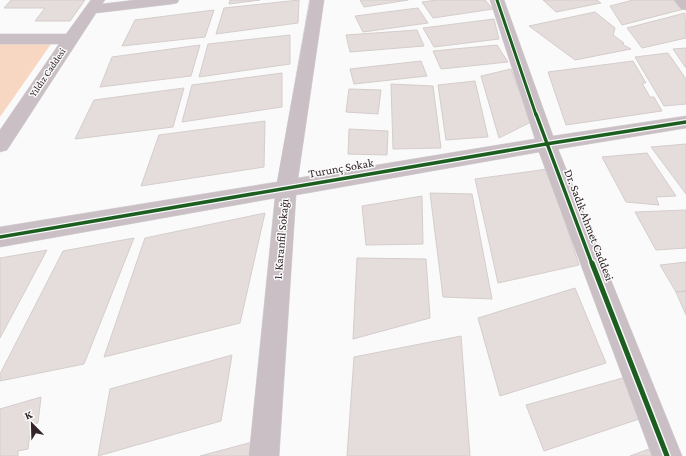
<svg xmlns="http://www.w3.org/2000/svg" width="686" height="456" font-family="'Crimson Pro',serif">
	<style>
		.green { fill: #f7d7c1 }
		.building { fill: #e5dddc; stroke: #d4cdcc }
		.lines { fill: none; stroke-linecap: round; stroke-linejoin: round }
		.minor-casing { stroke: #d6d3d4; stroke-width: 1 }
		.minor { fill: #c9bfc5; fill-rule: evenodd }
		.cycleway-far2-casing { stroke: #fafafa; stroke-width: 5 }
		.cycleway-far1-casing { stroke: #fafafa; stroke-width: 6 }
		.cycleway-casing { stroke: #fafafa; stroke-width: 8 }
		.cycleway-far2 { stroke: #1b5e20; stroke-width: 3 }
		.cycleway-far1 { stroke: #1b5e20; stroke-width: 3.5 }
		.cycleway { stroke: #1b5e20; stroke-width: 5 }
		.labels { text-anchor: middle; stroke-width: 3; stroke-linejoin: round; paint-order: stroke }
		.far-street-label { font-size: 10px; fill: #322427; stroke: #fafafa }
		.street-label { font-size: 12px; fill: #322427; stroke: #fafafa }
	</style>
	<rect width="100%" height="100%" fill="#fafafa"/>
	<path class="green" d="M0,44H51L0,117Z"/>
	<path class="building" d="M11,0H85L70,21H35L45,8H4Z
		M230,0H260L229,4Z
		M299,0L298,23L216,34L224,8Z
		M360,0H408L364,7Z
		M437,0H485L493,9L433,18L422,2Z
		M543,0H597L601,3L556,12Z
		M633,0H678L684,9L622,25L610,6Z
		M418,8L428,23L363,32L355,16Z
		M214,10L205,37L122,46L135,20Z
		M595,12L615,28L613,35L624,43L622,44L631,49L575,60L529,26Z
		M685,13L686,38L642,48L627,28Z
		M494,19L499,39L434,47L423,28Z
		M417,30L424,46L350,52L346,35Z
		M290,35V64L199,77L208,44Z
		M200,45L191,76L100,87L112,57Z
		M497,45L508,62L441,69L433,51Z
		M686,48V68L673,49Z
		M668,53L686,79V104L664,106L635,57Z
		M421,61L427,76L354,84L350,69Z
		M633,61L646,83H642L650,97H654L662,111L566,125L548,72Z
		M511,69L531,122L499,138L481,76Z
		M282,73V107L182,122L192,85Z
		M475,81L488,137L446,140L438,85Z
		M391,84L433,86L441,148L393,149Z
		M184,88L173,127L75,139L94,100Z
		M349,89L381,90L378,114L346,112Z
		M265,121L264,167L141,186L159,135Z
		M349,129L388,131L387,155L348,154Z
		M686,144V194L651,147Z
		M647,153L676,196L656,197L659,205L626,202L602,157Z
		M548,169L579,265L498,283L475,179Z
		M430,193L472,194L492,299L443,297Z
		M422,196L423,244L366,245L362,206Z
		M686,210V248L656,250L635,212Z
		M265,213L240,323L104,357L145,238Z
		M134,238L84,364L0,381V374L63,251Z
		M47,250L0,338V258Z
		M357,258L426,259L430,318L353,339Z
		M686,262V291L676,292L660,265Z
		M575,288L606,363L500,396L478,318Z
		M686,291V315L676,292Z
		M461,336L470,456H347L354,357Z
		M232,355L221,421L98,456L110,389Z
		M630,376L639,419L544,451L526,405Z
		M41,397L38,423L31,425L28,449L18,451V456H0V409Z
		M260,440L258,456H200Z
		M649,449L652,456H630Z"/>
	<g class="lines">
		<defs>
			<path id="minor" d="M91,0H105L102,4L135,0H179L177,3L172,4L96,13L7,150L0,152V130L59,44H0V34H66Z
				M310,0H324L298,178L535,139L490,0H504L553,136L686,116V128L558,149L682,456H652L539,152L296,195L279,456H249L275,198L0,247V227L277,182Z
				M674,0H686V10L681,9Z"/>
		</defs>
		<use href="#minor" class="minor-casing"/>
		<use href="#minor" class="minor"/>
		<defs>
			<path id="cycleway-far2" d="M497,0L536,115"/>
			<path id="cycleway-far1" d="M536,114L592,264
				M0,237L546,144L686,122"/>
			<path id="cycleway" d="M592,263L667,456"/>
		</defs>
		<use href="#cycleway-far2" class="cycleway-far2-casing"/>
		<use href="#cycleway-far1" class="cycleway-far1-casing"/>
		<use href="#cycleway" class="cycleway-casing"/>
		<use href="#cycleway-far2" class="cycleway-far2"/>
		<use href="#cycleway-far1" class="cycleway-far1"/>
		<use href="#cycleway" class="cycleway"/>
	</g>
	<g class="labels">
		<g class="far-street-label">
			<text transform="translate(47 72) rotate(-56)" y="4">Yıldız Caddesi</text>
		</g>
		<g class="street-label">
			<text transform="translate(341 168) rotate(-10)" y="4">Turunç Sokak</text>
			<text transform="translate(589 225) rotate(69)" y="4">Dr. Sadık Ahmet Caddesi</text>
			<text transform="translate(281 239) rotate(-85)" y="4">1. Karanfil Sokağı</text>
		</g>
	</g>
	<g transform="translate(32 424) rotate(337)" stroke="#fafafa" stroke-width="3" paint-order="stroke">
	<path d="M0-3L7 15L0 10L-7 15Z" fill="#322427"/>
	<text y="-6" font-size="11" font-weight="bold" text-anchor="middle" fill="#322427">K</text>
	</g>
</svg>
